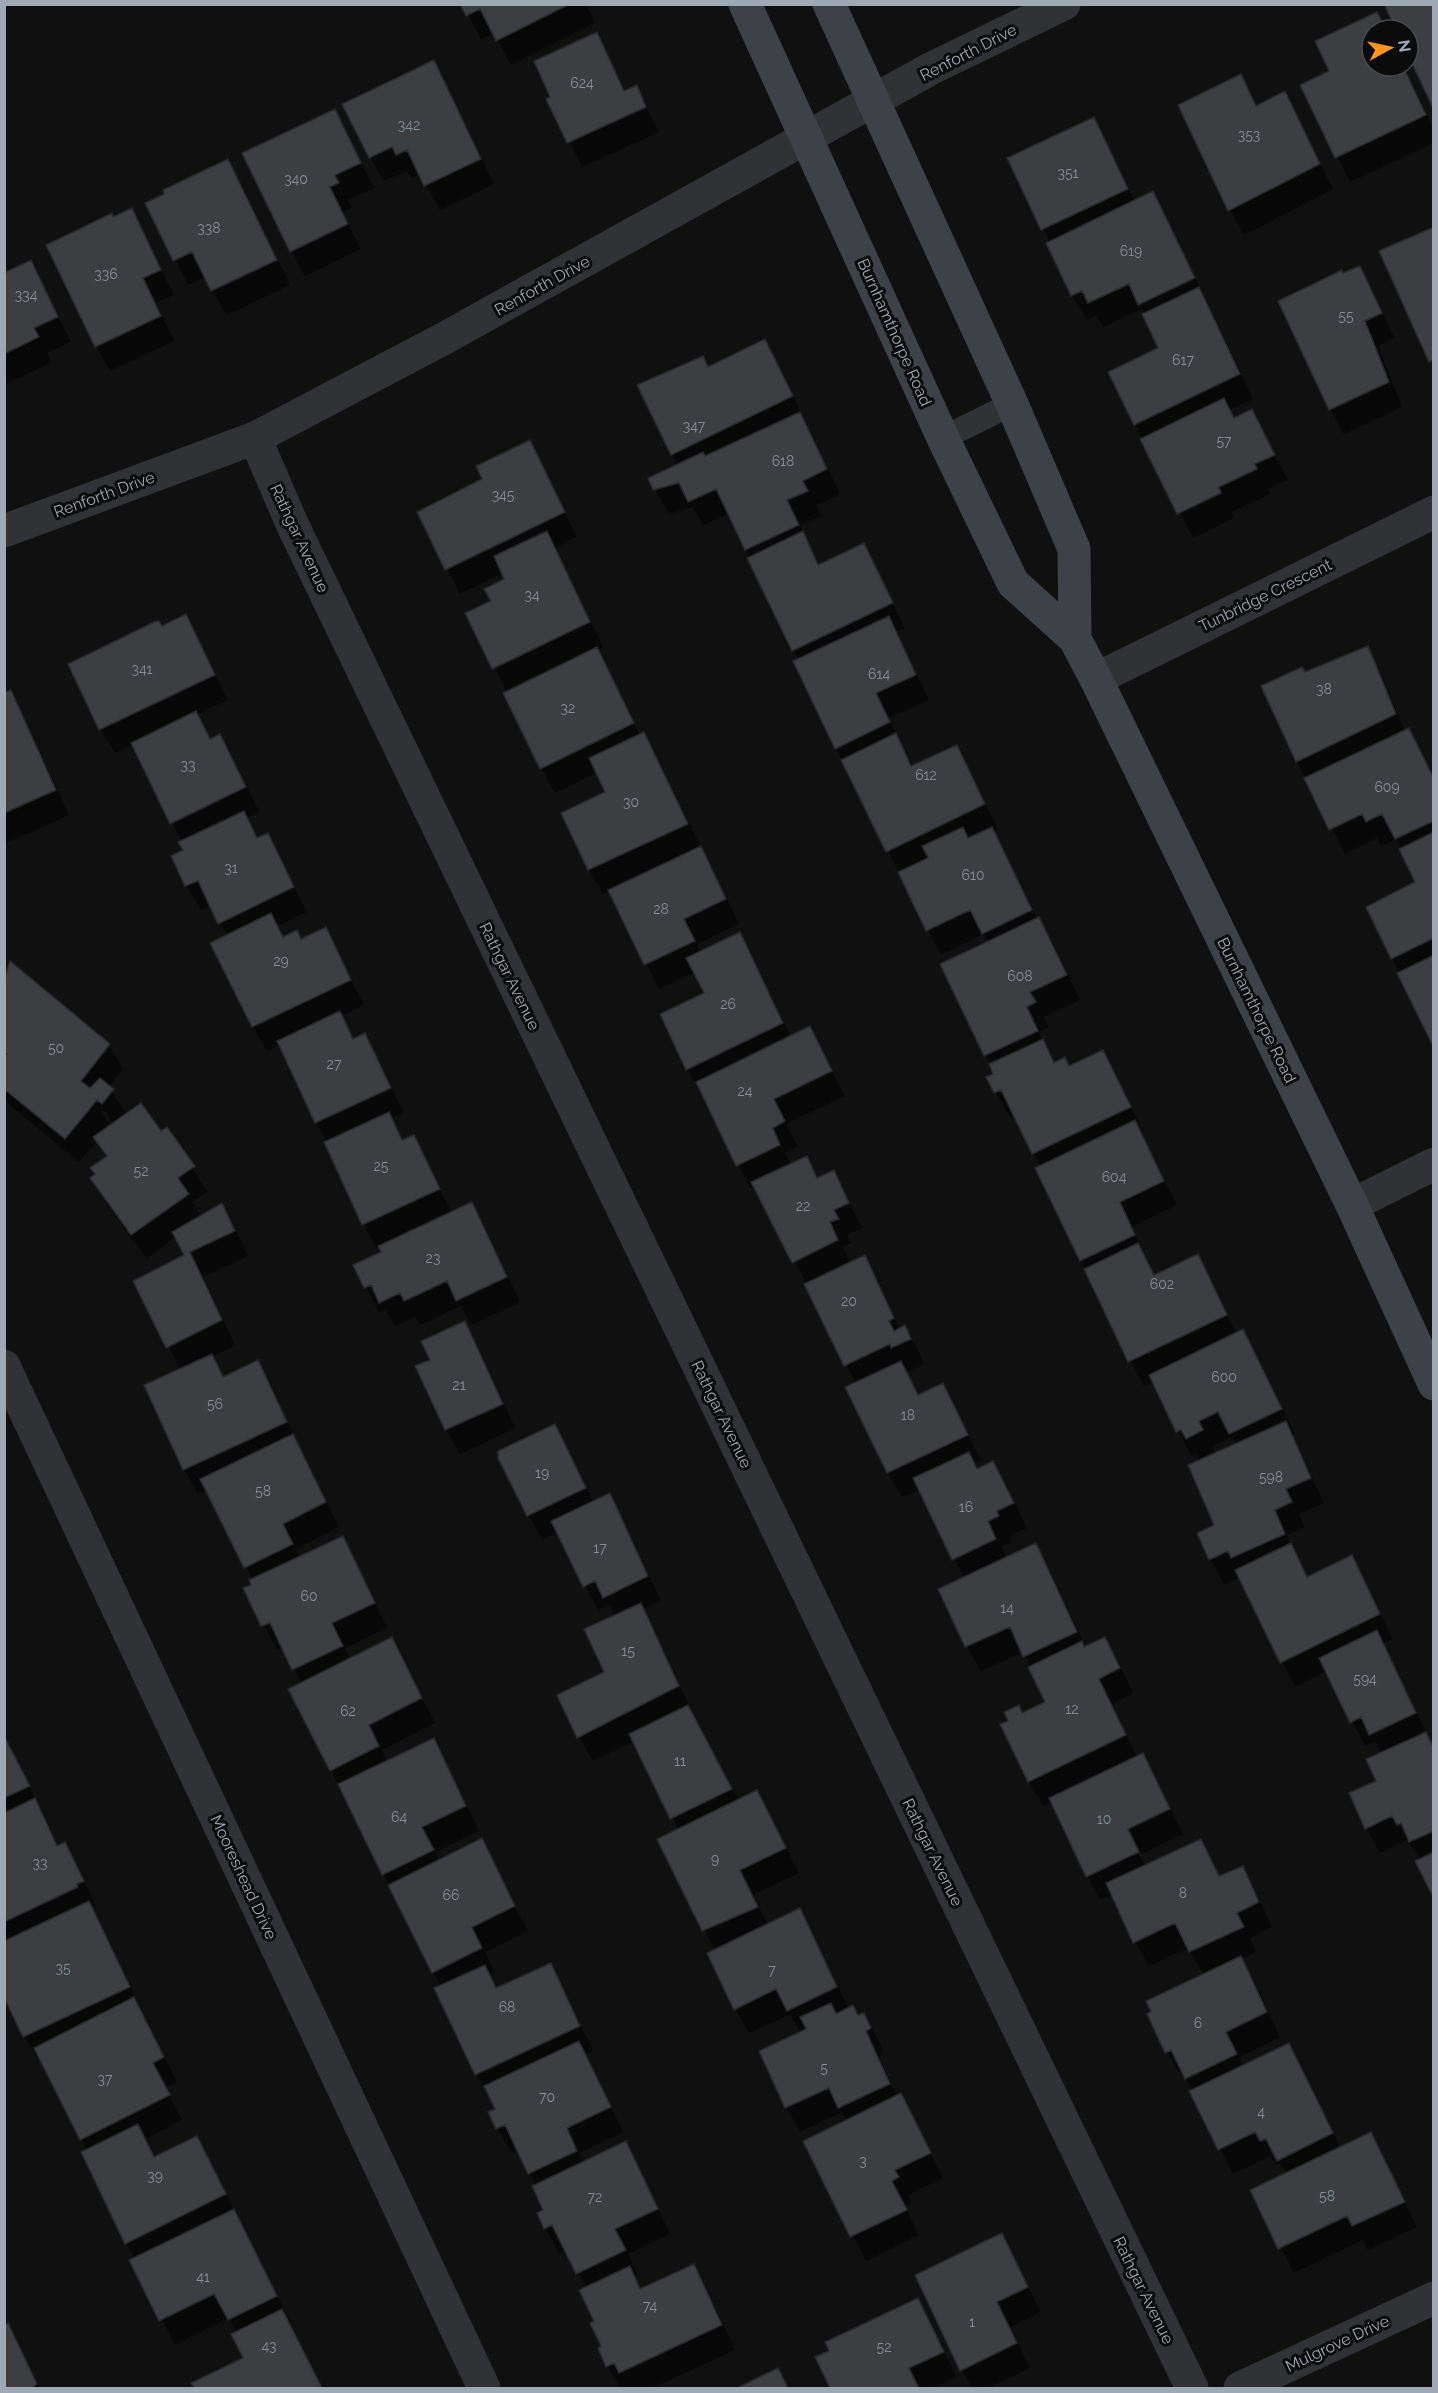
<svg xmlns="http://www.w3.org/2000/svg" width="1438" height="2393" font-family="Raleway,sans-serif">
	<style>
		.shadow { fill: #0007; fill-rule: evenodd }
		.building { fill: #3c3e41; stroke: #292a2d; stroke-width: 1.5 }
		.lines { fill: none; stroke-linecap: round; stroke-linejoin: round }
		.service { stroke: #303236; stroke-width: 24 }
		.minor { stroke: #303236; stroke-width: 33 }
		.tertiary { stroke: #303236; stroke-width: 33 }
		.secondary { stroke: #3e4147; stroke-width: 33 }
		.labels { text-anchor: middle; stroke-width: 6; stroke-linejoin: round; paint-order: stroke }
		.number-label { font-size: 14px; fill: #878e96 }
		.street-label { font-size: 16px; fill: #a0a8b3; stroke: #0b0b0c }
	</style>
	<rect width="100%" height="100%" fill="#101011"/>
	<path class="shadow" d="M462,4H586L595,23L511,65L494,34L481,39Z
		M1376,14L1386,30H1372V66H1404L1434,129V143L1350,182L1302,86L1331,72Z
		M597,34L626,92L636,87L659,132L582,167L548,100Z
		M433,62L447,87L494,184L440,210L420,174L412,179L407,171L384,181L370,157Z
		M1241,76L1257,107L1285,93L1333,189L1244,235L1230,210L1180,106Z
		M334,111L374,188L348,200L352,208L343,212L360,249L305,276L291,251L244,153Z
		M1093,118L1135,201L1153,193L1208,303L1253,399L1229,410L1235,419L1251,411L1288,480L1268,489L1270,494L1232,512L1234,518L1193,538L1135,424L1160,348L1145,314L1142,309L1103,327L1096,315L1087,320L1072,296L1048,243L1050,242L1009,159Z
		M228,161L242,185L290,285L226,315L206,277L188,285L147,204Z
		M131,210L174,295L156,303L174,341L110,371L96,346L113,219Z
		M31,262L71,342L47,353L52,362L4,385V274Z
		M1359,268L1395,338L1378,346L1402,407L1344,434L1330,410L1280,301Z
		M765,341L779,366L840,494L816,506L821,516L800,525L810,547L820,566L863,545L905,628L896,632L929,700L889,718L913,767L956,747L998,829L993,832L1037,919L1053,943L1080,1000L1043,1017L1049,1027L1039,1032L1055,1064L1069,1068L1103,1052L1144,1132L1141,1133L1177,1205L1132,1227L1147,1260L1155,1276L1198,1256L1237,1334L1243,1331L1257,1356L1295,1434L1292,1435L1324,1503L1299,1514L1305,1527L1287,1535L1295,1554L1308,1578L1352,1557L1393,1639L1383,1644L1434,1748V1896L1421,1860L1407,1840L1380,1853L1366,1828L1378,1782L1382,1753L1375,1741L1365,1746L1327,1671L1295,1687L1240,1577L1224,1584L1210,1559L1216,1526L1200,1461L1196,1454L1191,1456L1154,1381L1144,1386L1130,1361L1082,1260L1041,1166L1015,1115L1010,1117L988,1078L995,1075L942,965L989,942L984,934L941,955L836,748L798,660L729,513L703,525L693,507L669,514L655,489L678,465L672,454L703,358L709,368ZM1232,1437L1237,1445L1215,1455L1212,1446Z
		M529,442L577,537L555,548L603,647L596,650L640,735L643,734L657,758L739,924L697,944L701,953L740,934L754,959L791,1037L809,1028L845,1096L786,1124L798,1146L785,1153L791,1165L806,1158L819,1179L833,1172L862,1228L847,1235L851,1243L843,1247L851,1264L865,1257L879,1282L900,1330L905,1327L919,1352L924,1364L906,1372L919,1396L942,1385L981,1460L974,1463L978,1470L993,1463L1007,1487L1027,1528L1010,1536L1012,1541L1001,1546L1007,1559L1036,1545L1050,1570L1086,1648L1105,1639L1119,1663L1133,1693L1112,1704L1137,1757L1142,1755L1156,1779L1183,1834L1141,1854L1136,1845L1134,1846L1145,1866L1200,1841L1220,1878L1242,1868L1256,1892L1272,1927L1250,1938L1256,1952L1241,1959L1255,1982L1280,2037L1239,2057L1244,2066L1288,2045L1341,2148L1370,2134L1417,2227L1368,2250L1362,2240L1294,2273L1252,2191L1287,2174L1280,2163L1275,2165L1270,2156L1233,2174L1191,2092L1193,2091L1184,2075L1181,2076L1167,2052L1204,1975L1188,1948L1149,1966L1135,1942L1113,1895L1101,1900L1087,1876L1052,1802L1043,1806L1029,1782L1002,1725L1047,1703L1031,1667L1023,1652L981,1671L967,1647L940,1589L964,1578L920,1489L902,1497L888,1472L856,1384L807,1284L756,1187L751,1189L702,1093L687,1069L706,994L695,972L659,989L610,891L603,894L589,870L563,814L607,792L598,772L555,793L541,768L505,693L507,692L467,613L493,601L506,580L503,573L460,594L419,512L484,480Z
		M186,616L228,700L196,715L211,740L220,736L234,760L259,812L247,818L259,839L267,835L307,912L277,926L284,938L301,941L325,929L364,1005L341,1016L355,1040L365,1035L404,1113L391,1119L404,1141L413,1137L452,1213L471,1204L485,1228L520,1302L472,1325L461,1306L420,1325L415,1317L395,1326L385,1309L379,1312L355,1265L383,1253L380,1247L377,1248L363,1224L327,1142L316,1123L280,1045L267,1051L253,1027L212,943L227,936L211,905L201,910L187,886L173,856L185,851L182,842L133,745L115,753L100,729L162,627Z
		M1367,648L1381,673L1405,731L1408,730L1434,778V1045L1392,958L1417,883L1402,849L1396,839L1381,846L1377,838L1345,854L1297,762L1263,687L1305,674Z
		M10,692L24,716L69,815L4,844V694Z
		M4,987L109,1045L123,1069L109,1087L127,1115L161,1133L167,1129L208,1192L192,1202L201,1217L222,1205L236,1230L248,1256L203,1277L235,1345L212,1357L224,1378L258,1362L272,1387L299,1447L339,1527L296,1549L300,1557L342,1538L356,1562L387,1628L345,1648L350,1659L391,1639L435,1723L382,1750L387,1762L433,1740L447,1765L479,1831L435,1852L440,1861L481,1840L528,1931L485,1952L495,1973L490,1976L498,1989L550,1965L564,1989L593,2051L585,2054L623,2132L579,2153L584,2163L625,2143L639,2167L670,2234L628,2254L638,2275L634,2277L642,2290L694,2266L708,2291L735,2350L652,2388H620L607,2366L586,2288L566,2249L559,2253L545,2228V2211L536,2185L518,2150L512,2153L497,2128V2109L476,2074L441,1987L290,1690L302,1684L283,1648L277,1650L245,1589L253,1586V1580L207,1489L198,1494L184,1469L181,1370L135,1281L186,1256L176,1237L146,1259L106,1203L92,1178L107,1158L97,1141L79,1162L5,1101ZM101,1110L106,1112L116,1130L114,1132Z
		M464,1323L478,1347L515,1428L460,1454L446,1429Z
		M554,1426L594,1503L609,1495L623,1520L661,1601L643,1609L692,1711L690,1712L739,1801L757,1792L799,1873L753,1895L768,1926L800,1910L849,2009L858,2017L863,2015L878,2039L884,2053L879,2056L897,2097L914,2120L943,2178L908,2195L912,2202L905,2206L919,2235L866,2261L805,2142L847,2121L842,2112L800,2132L786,2107L801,2033L790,2014L749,2033L735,2009L715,1951L659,1840L679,1830L634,1741L593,1761L579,1737L606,1673L615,1616L609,1605L598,1610L558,1532L542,1540L499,1458Z
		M4,1735L59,1847L64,1844L79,1869L96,1906L92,1908L177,2082L165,2088L182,2120L145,2139L156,2158L197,2138L247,2235L290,2321L288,2322L322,2388H195L193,2384L245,2358L237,2332L229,2318L175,2345L131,2260L135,2259L126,2243L87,2150L42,2060L39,2061L25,2037L4,1994Z
		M1001,2235L1041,2312L1010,2327L1030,2368L988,2388H972L962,2370Z
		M918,2300L957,2377L932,2388H831L817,2358Z
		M7,2325L21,2350L40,2388H4V2327Z
		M777,2370L788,2388H740Z"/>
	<path class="building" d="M460,4H570L496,41L480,9L466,16Z
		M1389,4H1434V110L1408,55V30H1396L1385,6Z
		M1377,12L1386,30H1372V66H1403L1426,115L1335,158L1300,85L1329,71L1315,41Z
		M597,32L624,91L637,85L646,107L567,143L546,99L550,97L534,61Z
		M434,60L481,159L424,186L407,150L396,155L392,147L369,158L342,104Z
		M1241,74L1256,106L1285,91L1320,164L1228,211L1178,105Z
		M335,109L361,163L335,175L339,183L330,187L348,224L290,252L242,153Z
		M1094,117L1128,189L1041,230L1007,158Z
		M228,159L277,260L211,291L192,252L173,261L145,203L164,194L163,190Z
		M1153,191L1195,278L1138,305L1129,284L1088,303L1082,291L1071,296L1046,243Z
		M132,208L161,270L143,278L161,316L95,347L46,245L112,213L113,217Z
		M1434,227V359L1429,362L1379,251Z
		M31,260L58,317L34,328L39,337L4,354V273Z
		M1360,266L1382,313L1365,321L1389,382L1329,410L1278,301L1342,270L1343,273Z
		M1199,287L1240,374L1134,425L1108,372L1158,348L1142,314Z
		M765,339L793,396L671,455L637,385L703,356L708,367Z
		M1224,398L1234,418L1252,409L1275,455L1255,464L1257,469L1219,487L1221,493L1177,514L1140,439Z
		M800,412L827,469L803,481L808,491L787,500L799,525L745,550L716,489L688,502L679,483L653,490L648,478L703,452L705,456Z
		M530,440L565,512L445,570L417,512L482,479L476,466Z
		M547,531L590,622L492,669L465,613L491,601L484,589L504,579L494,556Z
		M803,531L818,565L864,543L893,603L792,651L747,558Z
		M186,614L215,675L99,730L68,664L154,622L159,621L162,626Z
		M889,616L916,675L876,693L890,722L835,749L793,661Z
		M1368,646L1396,714L1296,762L1261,686L1302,667L1305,672Z
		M597,647L634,723L540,769L503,693Z
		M11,690L56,790L4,813V692Z
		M196,711L210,739L220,734L246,787L170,824L131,743Z
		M1409,728L1434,779V821L1395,839L1382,814L1366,822L1362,814L1329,830L1304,778Z
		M644,732L688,824L588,870L561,813L605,792L589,758Z
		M896,733L911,766L957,745L985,804L886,852L841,760Z
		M244,811L257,838L268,833L294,887L218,924L198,881L185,886L171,856L183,850L178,842Z
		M963,827L968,838L992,827L1032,910L982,934L970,910L926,931L898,872L928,858L922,846Z
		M1434,832V938L1391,959L1366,907L1415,882L1399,849Z
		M701,846L726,899L684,919L695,941L644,965L608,890Z
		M271,913L283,937L297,930L301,939L326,927L351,980L252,1027L210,943Z
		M1039,917L1067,975L1030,992L1036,1002L1027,1007L1038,1031L984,1056L940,964Z
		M740,932L783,1023L686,1070L660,1014L704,993L686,958Z
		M1434,955V1048L1397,973Z
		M10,961L110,1044L81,1081L90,1088L100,1078L114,1089L102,1104L97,1100L65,1139L4,1089V1057L7,1054L4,1052V981Z
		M340,1011L353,1039L365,1033L391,1088L315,1123L277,1041Z
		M810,1026L832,1071L774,1099L785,1121L773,1128L780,1145L736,1166L696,1082Z
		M1043,1039L1054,1063L1065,1057L1069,1066L1103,1050L1131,1107L1032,1154L1001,1090L994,1093L986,1077L993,1074L989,1064Z
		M141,1103L161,1131L167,1127L195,1166L178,1178L189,1194L131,1235L90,1178L95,1174L90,1168L107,1156L93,1137Z
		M389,1112L402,1140L414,1135L440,1189L362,1225L324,1142Z
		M1135,1120L1164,1181L1120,1202L1135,1235L1080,1261L1035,1168Z
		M807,1156L817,1178L834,1170L849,1203L834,1210L839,1219L830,1222L838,1240L792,1263L751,1182Z
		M472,1202L507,1277L456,1301L447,1281L404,1301L400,1293L379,1303L371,1285L364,1288L353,1265L381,1252L378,1246Z
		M222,1203L235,1231L190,1252L222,1320L166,1348L133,1281L184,1255L172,1232Z
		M1138,1243L1154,1275L1198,1254L1227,1315L1128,1362L1084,1269Z
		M865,1255L894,1318L889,1321L894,1331L905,1325L911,1339L891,1348L890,1344L844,1366L804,1284Z
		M465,1321L503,1404L445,1430L415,1366L430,1360L421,1341Z
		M1243,1329L1282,1409L1229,1434L1218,1412L1199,1421L1203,1430L1186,1439L1181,1430L1176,1432L1149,1375Z
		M212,1354L223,1377L258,1360L287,1422L183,1470L144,1385Z
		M901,1361L918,1395L943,1383L968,1435L887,1473L845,1387Z
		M1286,1421L1311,1478L1286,1489L1292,1502L1275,1510L1285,1534L1231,1558L1228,1551L1209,1560L1197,1533L1214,1525L1188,1465Z
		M555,1424L586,1488L527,1516L498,1458V1451Z
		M293,1434L326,1502L283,1524L293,1544L244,1568L200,1479Z
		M969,1452L977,1469L993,1461L1014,1503L997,1511L999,1516L988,1521L996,1539L952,1560L913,1478Z
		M610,1493L648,1576L603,1598L595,1581L583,1587L551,1521Z
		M343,1536L375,1603L332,1623L343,1646L292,1670L270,1623L261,1626L243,1588L251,1585L249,1580Z
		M1036,1543L1077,1632L1023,1657L1010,1627L965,1647L938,1589Z
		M1291,1543L1307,1577L1352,1555L1380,1614L1280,1663L1235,1570Z
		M641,1603L679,1686L577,1738L557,1695L604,1672L584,1629Z
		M1377,1630L1416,1713L1369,1735L1361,1717L1350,1723L1319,1658Z
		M392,1637L422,1698L369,1725L379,1746L330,1771L288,1689Z
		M1105,1637L1120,1668L1099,1679L1126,1735L1028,1782L1000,1724L1008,1721L1004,1712L1019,1705L1022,1713L1045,1702L1028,1667L1082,1641L1084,1647Z
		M688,1705L732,1789L670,1819L629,1734Z
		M1426,1732L1434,1749V1831L1409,1842L1401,1823L1397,1825L1392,1816L1365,1829L1349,1793L1376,1781L1366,1759Z
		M4,1736L30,1786L4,1798Z
		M434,1738L466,1806L422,1827L434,1850L382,1875L338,1784Z
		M1143,1753L1170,1809L1128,1829L1139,1852L1086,1877L1049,1798Z
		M757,1790L786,1848L740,1870L758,1907L702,1931L657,1839Z
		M35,1798L57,1846L65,1842L84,1881L77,1884L78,1887L4,1922V1813Z
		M482,1838L515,1906L472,1927L482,1948L432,1973L388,1885Z
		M1201,1839L1219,1876L1243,1866L1259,1902L1237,1913L1244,1927L1189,1952L1175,1923L1133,1943L1106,1883Z
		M1434,1852V1899L1415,1861Z
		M89,1901L130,1987L23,2037L4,1997V1941Z
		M800,1908L837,1987L787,2011L776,1989L734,2010L707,1953Z
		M1241,1956L1267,2012L1226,2032L1237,2054L1185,2079L1171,2050L1165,2053L1147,2014L1151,2011L1146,2001Z
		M551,1963L580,2026L475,2075L434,1988L485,1965L496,1988Z
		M134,1997L164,2057L153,2063L170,2095L80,2140L34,2048Z
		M831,2003L836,2014L853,2005L858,2015L864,2013L871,2028L866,2031L890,2084L838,2108L829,2088L785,2108L759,2051L806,2029L800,2017Z
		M579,2041L611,2107L567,2128L577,2151L528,2174L505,2125L496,2129L488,2112L495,2109L484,2086Z
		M1289,2043L1333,2133L1277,2161L1266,2139L1260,2141L1255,2132L1218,2150L1189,2091Z
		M901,2093L931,2153L895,2170L899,2177L892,2181L907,2210L850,2237L803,2141Z
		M138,2124L154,2157L197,2136L226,2194L125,2244L81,2152Z
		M1371,2132L1405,2202L1352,2226L1347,2216L1278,2249L1250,2190Z
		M626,2141L658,2209L615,2229L626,2250L576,2274L552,2225L544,2229L537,2213L543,2210L532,2186Z
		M234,2209L277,2296L228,2320L214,2294L159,2321L129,2260Z
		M1002,2233L1028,2287L997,2302L1017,2343L960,2371L915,2275Z
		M694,2264L722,2325L619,2373L614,2363L606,2367L598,2348L601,2346L590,2323L594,2321L579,2290L630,2266L640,2289Z
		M918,2298L944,2352L909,2368L919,2388H830L815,2357L829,2351L825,2342Z
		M282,2309L322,2388H194L191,2383L243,2358L231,2334Z
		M8,2323L37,2384L33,2387L34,2388H4V2325Z
		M778,2368L788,2388H737Z"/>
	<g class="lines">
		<path class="service" d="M943,438L1012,404"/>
		<path class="minor" d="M255,438L293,526L1192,2388
			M1096,679L1434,512
			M1352,1205L1434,1164
			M4,1366L484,2388
			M1240,2388L1434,2298"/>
		<path class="tertiary" d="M4,531L255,438L443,339L932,68L1064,4"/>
		<path class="secondary" d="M745,4L943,438L1013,583L1075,639L1096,679L1352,1205L1434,1384
			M829,4L1012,404L1074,549L1075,639"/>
	</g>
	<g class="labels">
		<g class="number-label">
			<text x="582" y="88">624</text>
			<text x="409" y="130">342</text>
			<text x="1249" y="140">353</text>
			<text x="1068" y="178">351</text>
			<text x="296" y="184">340</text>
			<text x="209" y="233">338</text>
			<text x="1131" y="256">619</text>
			<text x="106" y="279">336</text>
			<text x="26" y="300">334</text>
			<text x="1346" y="321">55</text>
			<text x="1183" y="365">617</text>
			<text x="694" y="431">347</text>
			<text x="1224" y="446">57</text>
			<text x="783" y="466">618</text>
			<text x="503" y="500">345</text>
			<text x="532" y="600">34</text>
			<text x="142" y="674">341</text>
			<text x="879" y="679">614</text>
			<text x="1324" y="694">38</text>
			<text x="568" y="713">32</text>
			<text x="188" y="770">33</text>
			<text x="926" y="780">612</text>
			<text x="1387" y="792">609</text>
			<text x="631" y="807">30</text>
			<text x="231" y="873">31</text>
			<text x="973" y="880">610</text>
			<text x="661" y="914">28</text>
			<text x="281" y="966">29</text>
			<text x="1020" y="981">608</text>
			<text x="728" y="1009">26</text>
			<text x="56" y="1053">50</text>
			<text x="334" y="1069">27</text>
			<text x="745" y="1096">24</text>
			<text x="381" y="1171">25</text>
			<text x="141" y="1176">52</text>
			<text x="1114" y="1182">604</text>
			<text x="803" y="1211">22</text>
			<text x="433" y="1263">23</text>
			<text x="1162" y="1289">602</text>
			<text x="849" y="1306">20</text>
			<text x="1224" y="1382">600</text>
			<text x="459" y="1390">21</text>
			<text x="215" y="1409">56</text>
			<text x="908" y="1420">18</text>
			<text x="542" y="1478">19</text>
			<text x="1271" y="1482">598</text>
			<text x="263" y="1496">58</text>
			<text x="966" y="1512">16</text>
			<text x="600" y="1553">17</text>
			<text x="309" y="1601">60</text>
			<text x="1007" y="1613">14</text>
			<text x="628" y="1656">15</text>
			<text x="1365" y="1684">594</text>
			<text x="1072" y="1714">12</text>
			<text x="348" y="1716">62</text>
			<text x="680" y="1766">11</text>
			<text x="399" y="1822">64</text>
			<text x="1104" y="1824">10</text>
			<text x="715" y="1864">9</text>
			<text x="40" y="1868">33</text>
			<text x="1183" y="1898">8</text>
			<text x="451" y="1900">66</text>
			<text x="63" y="1973">35</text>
			<text x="772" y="1975">7</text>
			<text x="507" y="2012">68</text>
			<text x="1198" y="2028">6</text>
			<text x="824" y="2073">5</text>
			<text x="105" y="2084">37</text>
			<text x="547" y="2102">70</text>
			<text x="1261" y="2117">4</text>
			<text x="863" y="2166">3</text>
			<text x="155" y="2181">39</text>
			<text x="1327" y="2201">58</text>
			<text x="595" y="2202">72</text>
			<text x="203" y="2282">41</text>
			<text x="650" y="2311">74</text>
			<text x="972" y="2327">1</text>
			<text x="269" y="2351">43</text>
			<text x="884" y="2352">52</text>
		</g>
		<g class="street-label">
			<text transform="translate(968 52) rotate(-27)" y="6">Renforth Drive</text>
			<text transform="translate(542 285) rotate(-29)" y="6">Renforth Drive</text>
			<text transform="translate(895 332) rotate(66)" y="6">Burnhamthorpe Road</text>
			<text transform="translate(104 494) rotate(-20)" y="6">Renforth Drive</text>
			<text transform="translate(300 538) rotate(65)" y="6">Rathgar Avenue</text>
			<text transform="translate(1265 595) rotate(-26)" y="6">Tunbridge Crescent</text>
			<text transform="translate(510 976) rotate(64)" y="6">Rathgar Avenue</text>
			<text transform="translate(1257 1010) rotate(64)" y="6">Burnhamthorpe Road</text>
			<text transform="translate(722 1414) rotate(64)" y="6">Rathgar Avenue</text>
			<text transform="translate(933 1852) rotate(64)" y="6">Rathgar Avenue</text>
			<text transform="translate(244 1877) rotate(65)" y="6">Mooreshead Drive</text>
			<text transform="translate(1144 2290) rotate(64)" y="6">Rathgar Avenue</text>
			<text transform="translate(1337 2343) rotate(-25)" y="6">Mulgrove Drive</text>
		</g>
	</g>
	<rect width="1438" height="2393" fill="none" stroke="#a0a8b3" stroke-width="12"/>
	<g transform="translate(1390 48) rotate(82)"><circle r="28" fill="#0b0b0c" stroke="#474a4f" stroke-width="1.5"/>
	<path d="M0-4.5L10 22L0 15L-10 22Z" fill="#ff951a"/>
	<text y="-9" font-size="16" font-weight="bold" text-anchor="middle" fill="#a0a8b3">N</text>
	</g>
</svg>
